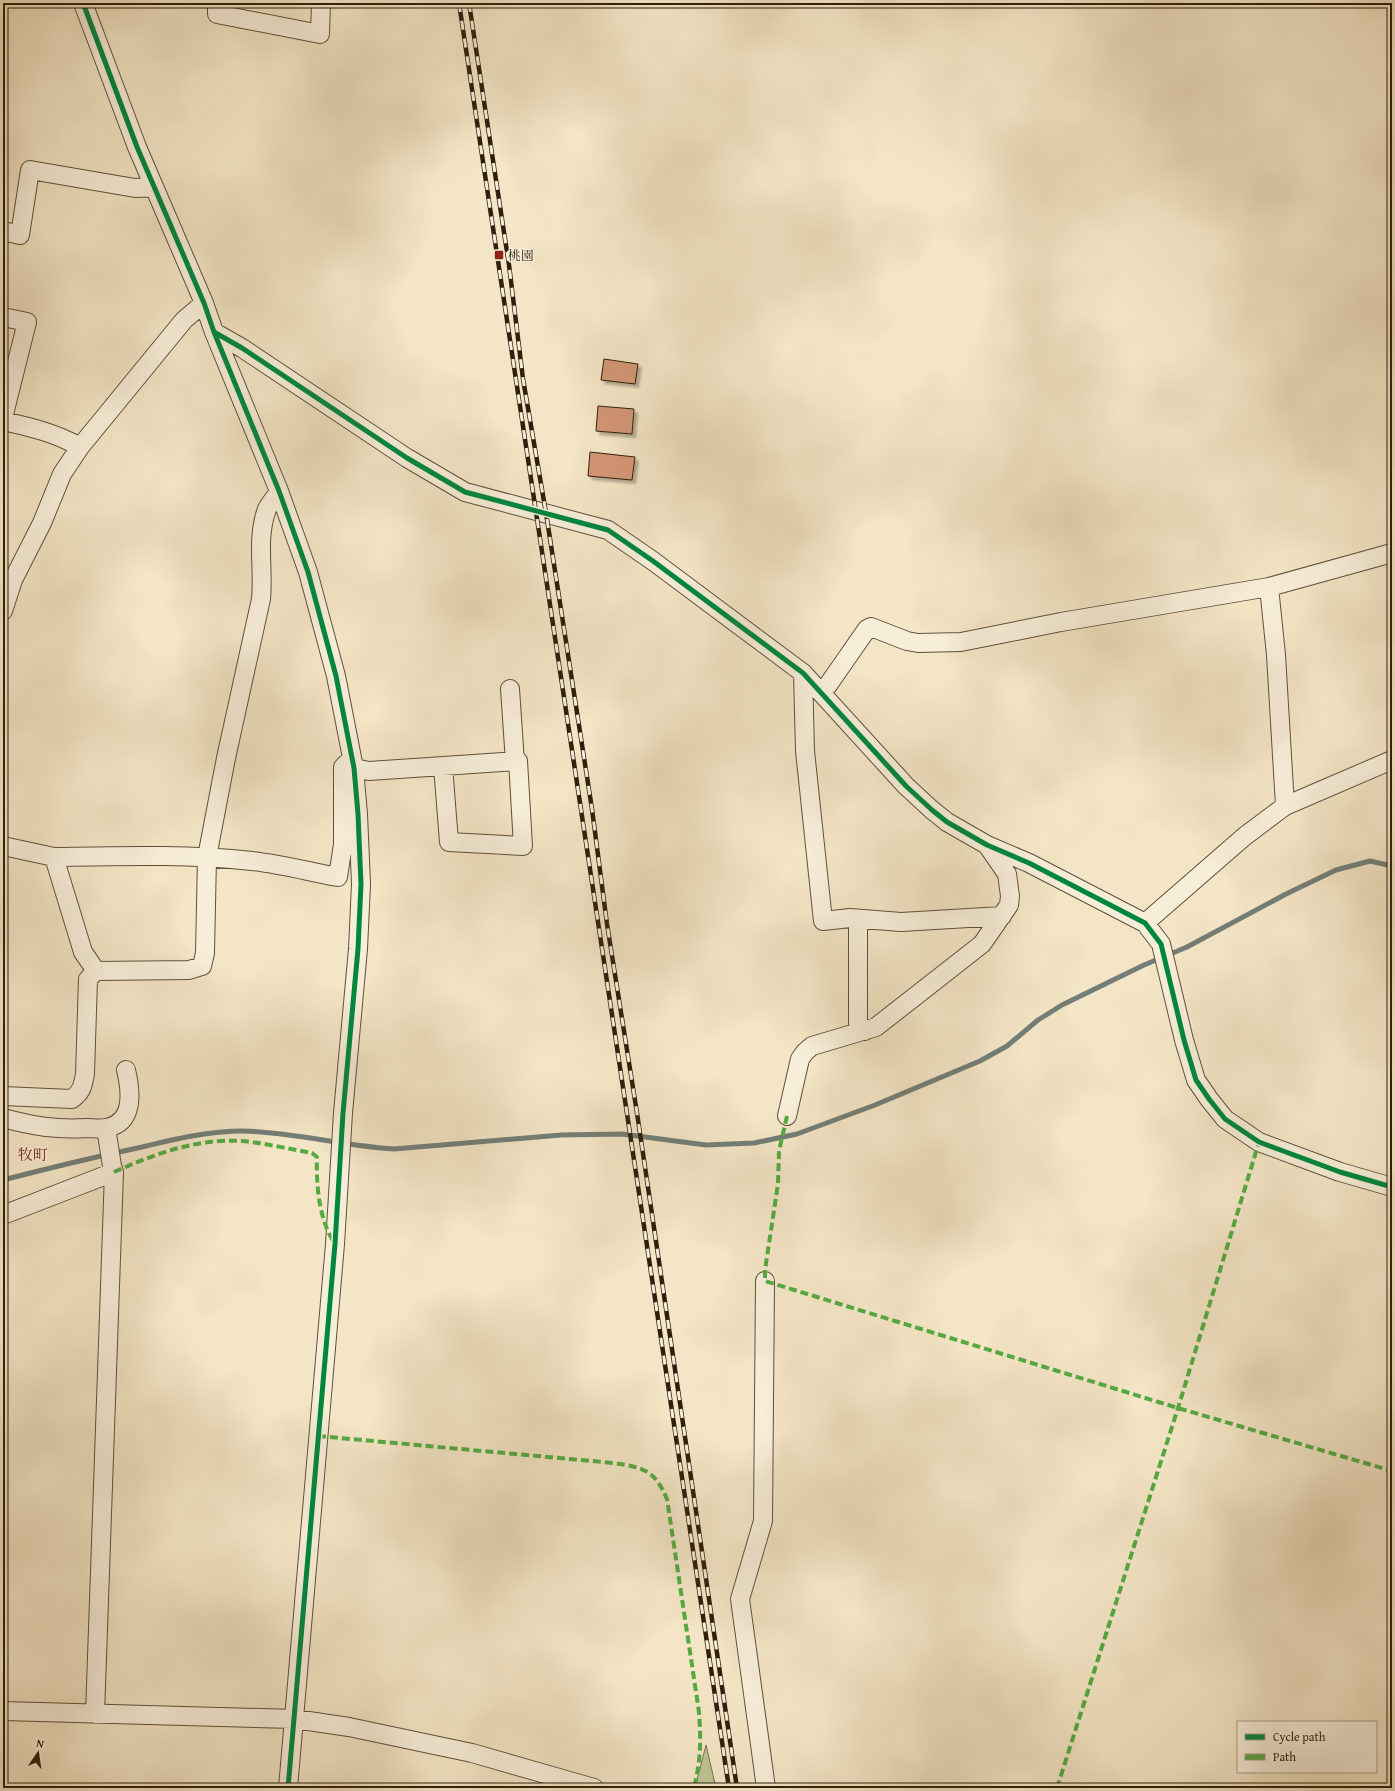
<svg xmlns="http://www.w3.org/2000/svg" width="1395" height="1791" font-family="'Gentium Book Plus','Noto Serif JP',serif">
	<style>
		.green { fill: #bcc494; stroke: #767250 }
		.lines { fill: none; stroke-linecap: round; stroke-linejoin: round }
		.stream { stroke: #737e77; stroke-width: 5 }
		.building { fill: #d49674; stroke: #2f1f0c; filter: url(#shadow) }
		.minor-casing { stroke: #60503a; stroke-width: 20 }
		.minor { stroke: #f7eed9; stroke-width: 18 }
		.rail-casing { stroke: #2f1f0c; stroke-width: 4.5 }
		.rail { stroke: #f7eed9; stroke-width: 3; stroke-dasharray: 9; stroke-linecap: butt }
		.quiet { stroke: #54aa41; stroke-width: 4; stroke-dasharray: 8 4; stroke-linecap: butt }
		.cycleway-casing { stroke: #f7eed9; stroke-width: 8 }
		.cycleway { stroke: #00873e; stroke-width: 5 }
		.poi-dot { fill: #8f2418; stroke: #f7eed9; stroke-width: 1.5 }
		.labels { text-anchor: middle; stroke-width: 3; stroke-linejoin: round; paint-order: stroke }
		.poi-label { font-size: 13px; fill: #2f1f0c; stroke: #f7eed9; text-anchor: start }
		.quarter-label { font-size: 15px; fill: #7a1f14; stroke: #f7eed9 }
	</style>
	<defs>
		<filter id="shadow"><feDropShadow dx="3.5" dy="3.5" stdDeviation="1" flood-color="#0004"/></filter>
	</defs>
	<rect width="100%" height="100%" fill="#f3e5c5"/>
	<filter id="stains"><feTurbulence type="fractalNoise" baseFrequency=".005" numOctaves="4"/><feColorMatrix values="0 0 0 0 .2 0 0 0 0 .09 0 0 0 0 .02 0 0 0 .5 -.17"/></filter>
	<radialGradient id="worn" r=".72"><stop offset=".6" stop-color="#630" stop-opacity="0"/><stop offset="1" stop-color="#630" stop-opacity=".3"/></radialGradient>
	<path class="green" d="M706,1745L716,1788H695Z"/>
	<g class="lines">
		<path class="stream" d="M3,1180C49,1168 95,1157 142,1147C175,1139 209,1131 243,1131C294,1132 343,1146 394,1149L561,1135L622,1134L706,1145L754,1143L797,1134L875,1105L980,1061L1007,1046L1038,1020L1062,1005L1144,965L1187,947L1286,894L1336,870L1370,861L1392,866"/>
	</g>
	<path class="building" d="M604,359L638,364L635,384L601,380Z
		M598,406L634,409L632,434L596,431Z
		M590,452L635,457L632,480L588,476Z"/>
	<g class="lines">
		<defs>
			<path id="minor" d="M83,3L137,147L204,303L214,332L279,491L308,572L336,676L354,768L358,814L361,884L358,949L343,1113L335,1244L288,1788
				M217,3V14L320,34L321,3
				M3,231L20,235L30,170L135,188L154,187
				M3,317L27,322L3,418
				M214,332L242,348L407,458L465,492L608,530L653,561L803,673L906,786L932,810L947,822L987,845L1029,863L1145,923L1161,944L1184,1040L1196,1080L1209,1099L1225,1119L1259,1142L1340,1172L1392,1187
				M3,421C30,427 56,433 80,447
				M1269,587L1276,655L1285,806
				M3,611L13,580L42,523L62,474L80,447L184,320L204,303
				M803,673L805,751L823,921L850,918L901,922L1002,916
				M510,689L515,762
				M820,692L828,685L867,629L871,627L907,641L918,643L961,642L1061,622L1269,587L1392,553
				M354,768L369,771L518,761L523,846L449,842L443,766
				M3,846L54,857
				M858,919V1023L865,1031
				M1145,923L1245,836L1285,806L1392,760
				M96,971L83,952L54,857C120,856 186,854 252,861C281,864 310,872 338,877L343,844V767L347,763
				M3,1096L72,1099C82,1092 83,1085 85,1074L88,979L96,971L189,970L202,966L205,953L207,857L226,758L261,599C264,569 256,538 267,509C270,503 276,497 279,491
				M787,1116L800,1059L805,1052L812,1046L876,1027L982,944L1009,905L1010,896L1007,874L987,845
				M3,1118C33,1126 56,1130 87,1128C93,1128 100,1129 106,1128C135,1123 131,1091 126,1070
				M3,1215L114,1172
				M765,1281L763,1521L740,1599L766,1788
				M3,1711L295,1719L349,1727L472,1753L594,1788
				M95,1714L114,1172L112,1166L106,1128"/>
		</defs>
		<use href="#minor" class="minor-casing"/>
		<use href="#minor" class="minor"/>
		<defs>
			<path id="rail" d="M459,3L729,1788
				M469,3L509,265L523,379L546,513L592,809L607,924L637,1113L737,1788"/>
		</defs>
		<use href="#rail" class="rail-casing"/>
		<use href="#rail" class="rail"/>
		<path class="quiet" d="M787,1116L779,1151L778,1184L765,1270V1281L1178,1408L1392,1471
			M114,1172C155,1154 197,1138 242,1141C265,1143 289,1149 312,1153L317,1157C316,1186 319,1218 334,1243
			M318,1436L614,1463C644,1468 654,1469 667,1499L699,1712C701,1742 701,1758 694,1788
			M1057,1788L1178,1408L1259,1142"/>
		<defs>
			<path id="cycleway" d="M83,3L137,147L204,303L214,332L279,491L308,572L336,676L354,768L358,814L361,884L358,949L343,1113L335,1244L288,1788
				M214,332L242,348L407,458L465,492L608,530L653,561L803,673L906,786L932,810L947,822L987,845L1029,863L1145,923L1161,944L1184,1040L1196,1080L1209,1099L1225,1119L1259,1142L1340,1172L1392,1187"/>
		</defs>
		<use href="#cycleway" class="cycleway-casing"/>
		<use href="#cycleway" class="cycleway"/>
	</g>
	<rect class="poi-dot" x="494" y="250" width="10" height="10" rx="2"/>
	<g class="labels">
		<g class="poi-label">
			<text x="508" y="260">桃園</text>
		</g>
		<g class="quarter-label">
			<text x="33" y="1160">牧町</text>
		</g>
	</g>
	<rect width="1395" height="1791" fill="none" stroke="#f3e5c5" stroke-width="16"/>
	<rect x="4" y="4" width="1387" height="1783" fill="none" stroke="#2f1f0c" stroke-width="2"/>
	<rect x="8" y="8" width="1379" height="1775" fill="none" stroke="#2f1f0c"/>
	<rect x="1237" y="1721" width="140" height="52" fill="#f7eed9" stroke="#a79b87"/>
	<rect x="1245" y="1734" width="20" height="6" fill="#00873e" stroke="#a79b87"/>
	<text x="1273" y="1741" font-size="12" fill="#2f1f0c">Cycle path</text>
	<rect x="1245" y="1754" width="20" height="6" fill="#54aa41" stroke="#a79b87"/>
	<text x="1273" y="1761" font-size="12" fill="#2f1f0c">Path</text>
	<g transform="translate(38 1753) rotate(13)" stroke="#f7eed9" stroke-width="3" paint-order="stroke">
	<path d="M0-3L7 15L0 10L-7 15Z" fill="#2f1f0c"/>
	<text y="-6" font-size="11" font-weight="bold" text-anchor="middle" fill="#2f1f0c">N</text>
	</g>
	<rect width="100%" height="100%" filter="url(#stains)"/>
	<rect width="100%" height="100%" fill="url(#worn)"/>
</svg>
